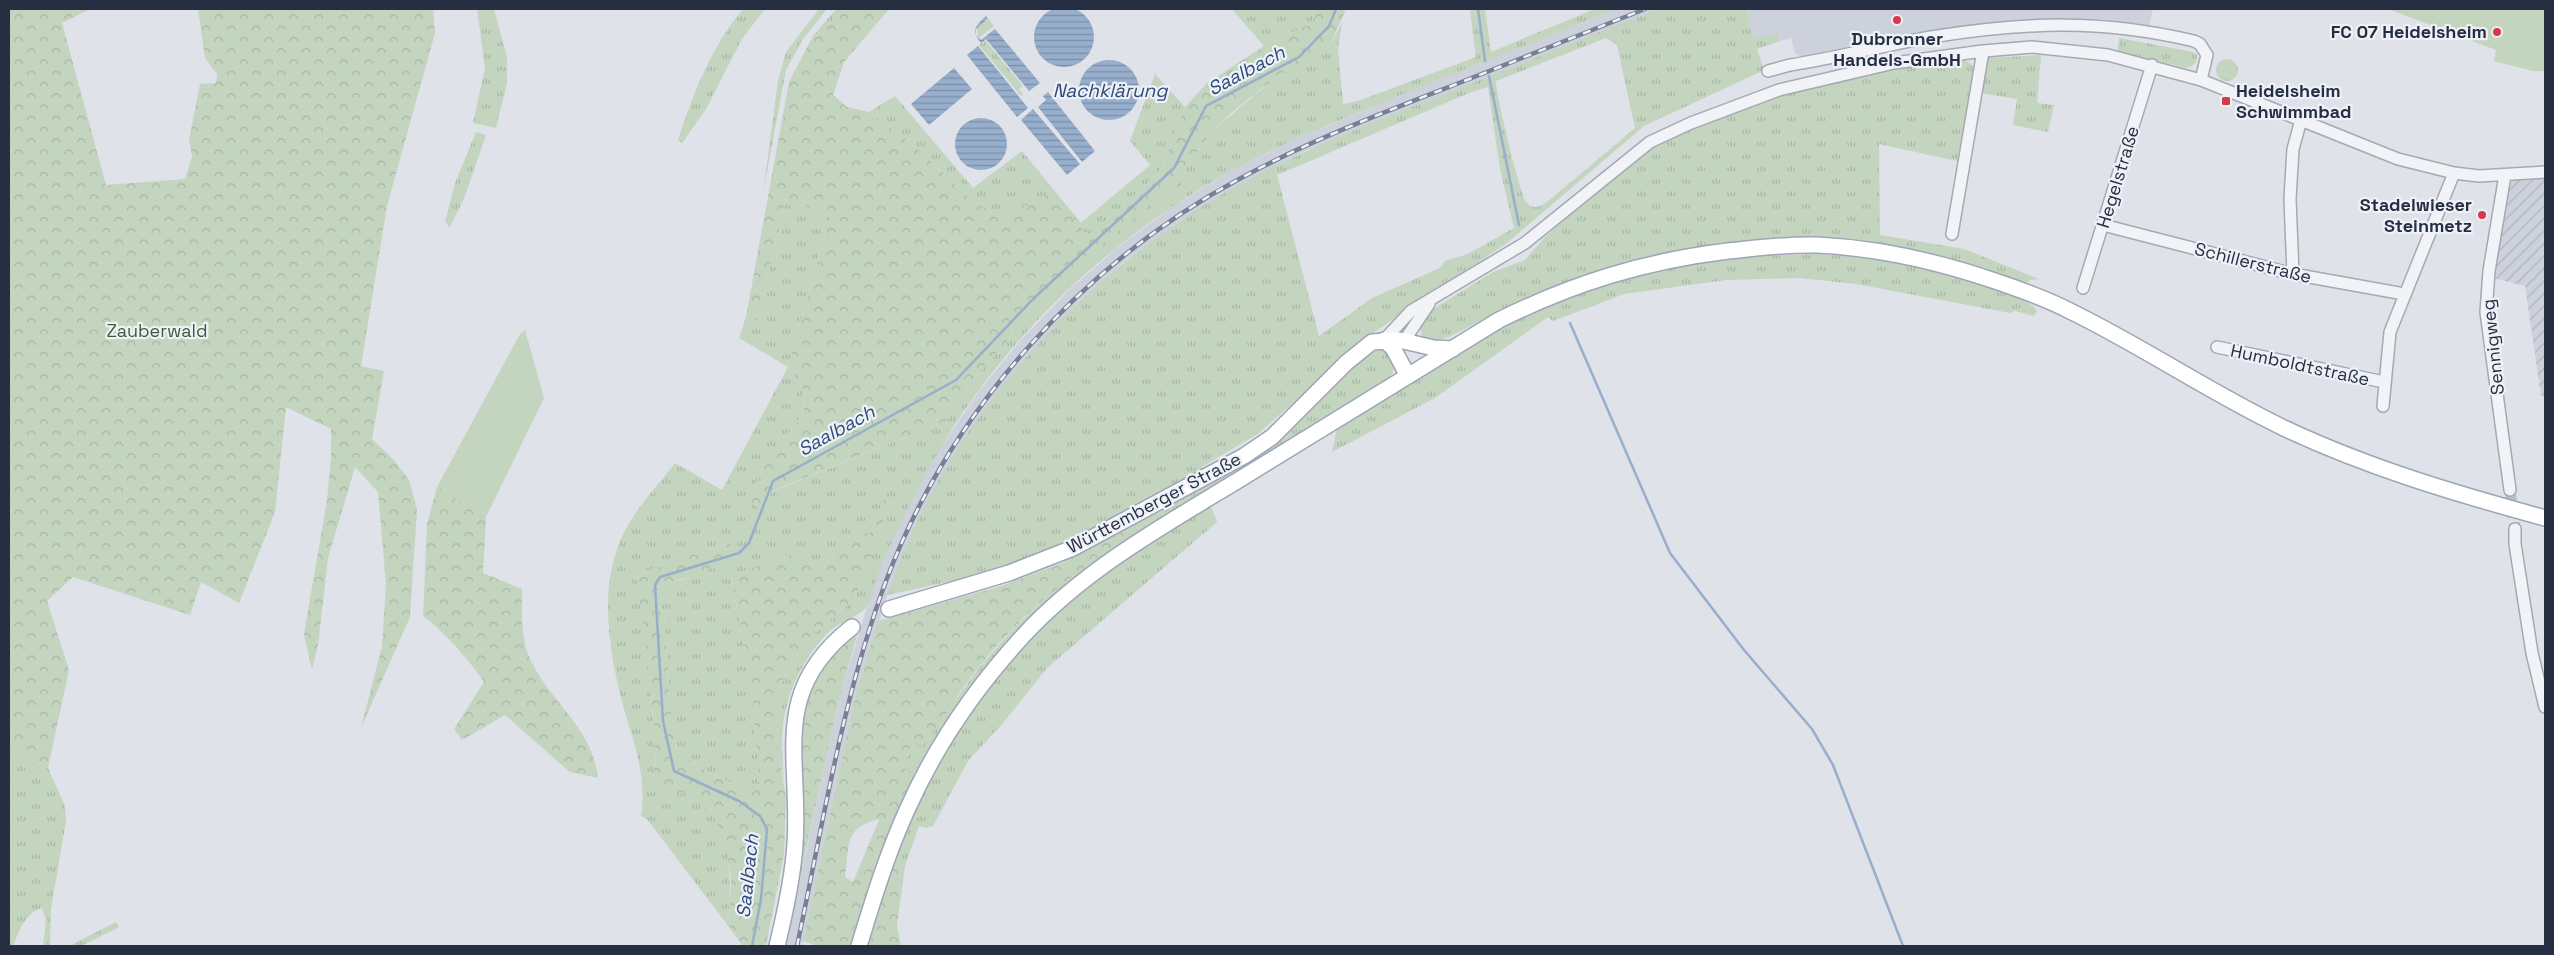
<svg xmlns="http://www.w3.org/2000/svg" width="2554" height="955" font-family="'Space Grotesk',sans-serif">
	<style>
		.built { fill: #ccd1db }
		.industrial { fill: url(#industrial-furrows) }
		.grass { fill: url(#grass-tufts); fill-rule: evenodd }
		.forest { fill: url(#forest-crowns); fill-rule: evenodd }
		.garden { fill: #c3d4bf }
		.water { fill: url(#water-rules) }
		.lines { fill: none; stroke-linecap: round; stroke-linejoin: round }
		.stream { stroke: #97aecc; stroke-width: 2.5 }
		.minor-tunnel { stroke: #babec8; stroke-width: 11; stroke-dasharray: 11 5.5; stroke-linecap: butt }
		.minor-casing { stroke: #a4a9b4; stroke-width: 14 }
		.major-casing { stroke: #9da6b6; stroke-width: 18 }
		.minor { stroke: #f2f3f7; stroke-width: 11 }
		.major { stroke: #fff; stroke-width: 15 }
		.rail-casing { stroke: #778094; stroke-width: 4.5 }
		.rail { stroke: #eef1f7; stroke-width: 2.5; stroke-dasharray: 8; stroke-linecap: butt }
		.poi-dot { fill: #d83949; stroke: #eef1f7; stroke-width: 2 }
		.labels { text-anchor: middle; stroke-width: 4.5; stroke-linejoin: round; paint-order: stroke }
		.poi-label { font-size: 18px; font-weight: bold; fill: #262f42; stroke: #eef1f7; text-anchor: end }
		.street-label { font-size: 18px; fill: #262f42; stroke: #eef1f7 }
		.park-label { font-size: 18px; fill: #395e33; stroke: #eef1f7 }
		.water-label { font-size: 19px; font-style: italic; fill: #2d4b79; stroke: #eef1f7 }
	</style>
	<defs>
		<pattern id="industrial-furrows" width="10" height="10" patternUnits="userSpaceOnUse" patternTransform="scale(1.25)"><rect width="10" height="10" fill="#ccd1db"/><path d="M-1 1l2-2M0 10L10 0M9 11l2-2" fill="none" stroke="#afb4bd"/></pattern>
		<pattern id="grass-tufts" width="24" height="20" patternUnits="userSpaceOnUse" patternTransform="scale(1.25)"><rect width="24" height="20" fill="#c3d4bf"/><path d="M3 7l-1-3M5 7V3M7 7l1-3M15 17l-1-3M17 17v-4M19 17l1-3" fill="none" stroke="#a7b6a5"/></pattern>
		<pattern id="forest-crowns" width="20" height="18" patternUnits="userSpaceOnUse" patternTransform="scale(1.25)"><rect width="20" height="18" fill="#c3d4bf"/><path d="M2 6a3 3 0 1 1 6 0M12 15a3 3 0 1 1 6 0" fill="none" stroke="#a7b6a5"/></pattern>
		<pattern id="water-rules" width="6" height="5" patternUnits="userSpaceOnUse" patternTransform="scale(1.25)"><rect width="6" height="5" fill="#97aecc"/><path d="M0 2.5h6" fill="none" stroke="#7b8ea7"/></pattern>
	</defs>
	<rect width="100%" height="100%" fill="#dfe2e9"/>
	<path class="built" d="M1617,9H1658L1303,152L1182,219L1127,259L1079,301L1031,351L984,412L951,461L918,521L892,580L855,698L802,946H786L840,694L877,575L904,515L937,453L980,390L1020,341L1068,291L1117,248L1173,206L1233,170L1296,139L1394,98V96H1398Z
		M1746,9H2153L2149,25L2101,19H2032L1929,32L1801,57L1795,53L1791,38L1780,41L1778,34L1754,41Z"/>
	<path class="industrial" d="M2545,177V396H2541L2525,286L2493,278L2507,180Z"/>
	<path class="grass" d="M477,9H494L507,57V83L496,128L473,123L485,68Z
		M743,9H765L742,39L706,109L682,143L678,140C693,94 712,46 743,9Z
		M819,9H827L803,39L786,70L763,193L778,81L786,52Z
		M836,9H846L813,36Z
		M1232,9H1311L1316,21L1264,46Z
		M1470,9H1485L1491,52L1595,9H1617L1398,96H1394L1395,98C1340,119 1286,142 1235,169C1114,234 1004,337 936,456C915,493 897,530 880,569C875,581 873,594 867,606C861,616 840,622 831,630C807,652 789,687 784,719C780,740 783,761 784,782L778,751L777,699L787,668L811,636L854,600L875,548L890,501L884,499L870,533H851L820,572L731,577L750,676L760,787L752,793L706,771L677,750L671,712L664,614L653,598L660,586L684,579L729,541L636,575L651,689L656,766L650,777C661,783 705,802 711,810C734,839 730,892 729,927L647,819L641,816C647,782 636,748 626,716C611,663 598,596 619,544C630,514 656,488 675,463L722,490L788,367L739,338L746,317L757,320L787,198L830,217L788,366L803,388L804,413L767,462L748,498L764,514L771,492L946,421L972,380L1037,308L1100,247L1146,208L1181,186V174L1212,131L1275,78L1329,47L1342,23L1338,48L1343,104L1358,101L1476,57Z
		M1658,9H1746L1754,40L1778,33L1780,41L1757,49L1763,67L1762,71L1644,126L1507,243L1367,337L1259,433L1202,467L1205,471L1116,519L1008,569L887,595C946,422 1082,269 1243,183C1305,149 1371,123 1437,97C1511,68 1584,38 1658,9ZM1606,38L1617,45L1635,128L1547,202C1541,206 1532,211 1526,202C1520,193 1495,92 1496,81ZM1488,87L1500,169L1514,228L1468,254L1445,261L1440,268L1372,298L1319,336L1277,175L1469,93Z
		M988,18L994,26L980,37H978L977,27Z
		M2119,38L2193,52L2197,55V61L2192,66L2186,68L2118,51Z
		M985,40L1023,86L1019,89L1023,94L1021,96L979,45Z
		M2041,55L2037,103L2054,105L2048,132L2013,125L2017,99L1980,93L1985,58Z
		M1958,59L1966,61L1975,67L1957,161L1879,144L1880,235L1964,249L2039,279L2031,280L2025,284L1953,260L1926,254L1820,241L1606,269L1529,296L1449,337L1432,342L1422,338L1420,326L1428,313L1435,308L1493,272L1525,260L1545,237L1587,200L1639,156L1667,139L1780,94L1891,69Z
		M2216 70a11 11 0 1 1 22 0a11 11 0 1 1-22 0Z
		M1155,74L1185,107L1159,173L1089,235L1048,193L1003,220L967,196L915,146L869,112L895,96L973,188L1022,151L1081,223L1150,165L1130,141Z
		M476,132L486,135L465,196L450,227L445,222L455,183Z
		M1817,254C1840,256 1864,257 1886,261C1912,265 2028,291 2037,311L2034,316L2015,311L2010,313L1856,284L1800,278L1726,280L1624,294L1553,321L1548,317L1435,398L1332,452L1337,429L1510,322L1555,301L1629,274L1732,257Z
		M1379,349L1387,351C1394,361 1398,367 1389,378L1132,537L1069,583L1029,622L930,746L915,773L902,767L910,748L918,744L923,745L978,669L1011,631L1063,581L1110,547L1191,496L1065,562V559L1265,450L1364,358Z
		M1210,504L1217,522L1047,668L1003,723L968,761L933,826L926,828L919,826L905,866L894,861L934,765L974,707L1005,668L1053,614L1111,565Z
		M9,754L30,759L48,768L65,806L66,821L51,909L50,946H43L46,920L42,908C24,914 20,930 13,946H9Z
		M802,827L805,830L806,850L786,946H783Z
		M116,922L119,927L81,946H69Z"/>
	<path class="forest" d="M9,9H90L62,23L106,185L185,179L192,156L189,140L200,84L216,83L217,74L205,58L198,9H433L435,33L387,206L361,366L384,371L372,439L393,459L409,480L417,509L410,617L361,728L382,646L386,583L378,492L355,467L328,558L318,645L312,670L304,634L327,500L331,457V429L286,407L275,512L239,603L201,582L190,615L73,577L47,601L69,670L48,768L30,759L9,754Z
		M846,9H889L844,62L833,95L847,107L869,112L915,146L967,196L1003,220L1048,193L1089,235L1159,173L1185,107L1206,84L1264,46L1316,21L1311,9H1346L1329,47L1275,78L1237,108L1212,131L1181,174V186L1146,208L1100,247L1037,308L972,380L946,421L772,491L764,515L748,498L767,462L804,413L803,388L788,366L830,217L787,198L757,320L746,317L789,82L813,36Z
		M437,487L486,515L483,573L522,589C522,614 520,640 532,663C554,706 592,728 598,778L570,772L505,715L462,740L454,729L484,682C466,657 448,635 423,616L427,524Z
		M1199,491C1116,543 1040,590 978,668C958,693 943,721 922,746L918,744L910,748L902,767L915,773L876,863L850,946H817L803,941L855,698L878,621L1001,586L1065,562ZM879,819V820L853,882L845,877C850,849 842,827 879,819Z
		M884,499L890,501L875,548L854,600L811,636L787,668L777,699L778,751L786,797L784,854L766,946H743L729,927L731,878L725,841L711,809L649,777L656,766L651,689L636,575L729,541L735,562L660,586L653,598L664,614L671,712L677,750L706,771L752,793L760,787L750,676L731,577L787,554L820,572L851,533H870Z
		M858,632L840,694L806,850L805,830L802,827L800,721L812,686L822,669L842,645Z
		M894,861L905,866L897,925L901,946H868Z"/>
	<path class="garden" d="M2388,9H2545V71H2533L2494,61L2496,50Z
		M525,330L544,398L487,515L459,501L437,487L520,334Z"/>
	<path class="water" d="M1034 37a30 30 0 1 1 60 0a30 30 0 1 1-60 0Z
		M986,16L988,18L976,29V35L981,40L995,29L1040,83L1029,91L986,39L981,43C971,31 975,26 986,16Z
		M978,46L1028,108L1017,117L967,55Z
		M1079 90a30 30 0 1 1 60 0a30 30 0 1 1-60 0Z
		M954,68L972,89L929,125L911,104Z
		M1048,92L1095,151L1082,162L1038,107L1046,100L1043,96Z
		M1033,109L1080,164L1067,175L1021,120Z
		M955 144a26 26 0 1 1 52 0a26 26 0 1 1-52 0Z"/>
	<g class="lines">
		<path class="stream" d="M1478,9L1485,61
			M1489,76L1519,225
			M1570,323L1670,553L1744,650L1812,729L1833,765L1903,946
			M752,946L761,899L767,829L760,816L739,801L674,771L663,721L655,585L660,577L739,553L749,543L773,481L956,380L1034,298L1174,168L1206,106L1299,57L1329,26L1336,9"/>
		<path class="minor-tunnel" d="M2510,490L2515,529"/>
		<defs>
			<path id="minor" d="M1768,71L1790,65C1837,58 1884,45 1931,37C2025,22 2101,19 2194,41L2200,44L2207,55L2201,80
				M2505,175L2489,271L2486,312L2510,490
				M2103,225L2293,274L2404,294
				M1952,234L1983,51
				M2293,274L2290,199L2293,149L2301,120
				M2083,288L2152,65
				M1384,340L1411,311L1525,243L1650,142L1691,123L1779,90L1894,63L1983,51L2032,47L2108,55L2201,80L2398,159L2454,173L2479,176L2545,172
				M1404,341L1429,304
				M2217,347L2384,382
				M2383,406L2390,332L2454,173
				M2515,529V544L2532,653L2545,707"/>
			<path id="major" d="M1384,340L1393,348L1408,376
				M889,609L1009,573L1073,548L1244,456L1272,437L1346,363L1372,342L1399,340L1434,348L1453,349
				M777,946C785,913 793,878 795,844C801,756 769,692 852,627
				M859,946C873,900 887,854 907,810C935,747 976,687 1023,636C1084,570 1161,527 1237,481C1324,427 1412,374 1499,320C1574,283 1645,261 1728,251C1757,248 1788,244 1817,245C1878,248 1936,261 1992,280C2019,289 2045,298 2070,311C2144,347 2212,394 2286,429C2369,468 2457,494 2545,518"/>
		</defs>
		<use href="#minor" class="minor-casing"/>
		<use href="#major" class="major-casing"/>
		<use href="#minor" class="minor"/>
		<use href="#major" class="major"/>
		<defs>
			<path id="rail" d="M797,946C823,824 842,699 886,581C950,411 1082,263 1241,178C1309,141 1382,113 1454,85C1518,60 1581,34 1645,9"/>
		</defs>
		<use href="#rail" class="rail-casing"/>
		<use href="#rail" class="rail"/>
	</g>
	<g class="poi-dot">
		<circle cx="1897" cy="20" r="5"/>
		<circle cx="2497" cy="32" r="5"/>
		<rect x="2221" y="96" width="10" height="10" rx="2.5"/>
		<circle cx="2482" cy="215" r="5"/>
	</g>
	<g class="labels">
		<g class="poi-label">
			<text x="2487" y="38">FC 07 Heidelsheim</text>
			<text x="1897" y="45" text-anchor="middle">Dubronner<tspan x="1897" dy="21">Handels-GmbH</tspan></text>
			<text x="2236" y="97" text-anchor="start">Heidelsheim<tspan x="2236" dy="21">Schwimmbad</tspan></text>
			<text x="2472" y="211">Stadelwieser<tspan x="2472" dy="21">Steinmetz</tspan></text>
		</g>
		<g class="street-label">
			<text transform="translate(2118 177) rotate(-73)" y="6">Hegelstraße</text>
			<text transform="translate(2253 263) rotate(14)" y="6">Schillerstraße</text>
			<text transform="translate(2493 347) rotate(-96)" y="6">Sennigweg</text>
			<text transform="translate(2300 365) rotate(12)" y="6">Humboldtstraße</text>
			<text transform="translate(1154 503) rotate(-28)" y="6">Württemberger Straße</text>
		</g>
		<g class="park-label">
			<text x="157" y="337">Zauberwald</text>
		</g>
		<g class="water-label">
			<text transform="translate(1246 70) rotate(-28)" y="7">Saalbach</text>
			<text x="1110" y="97">Nachklärung</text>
			<text transform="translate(836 430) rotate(-29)" y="7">Saalbach</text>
			<text transform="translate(747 876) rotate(-84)" y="7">Saalbach</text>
		</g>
	</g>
	<rect width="2554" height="955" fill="none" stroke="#262f42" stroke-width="20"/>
</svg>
